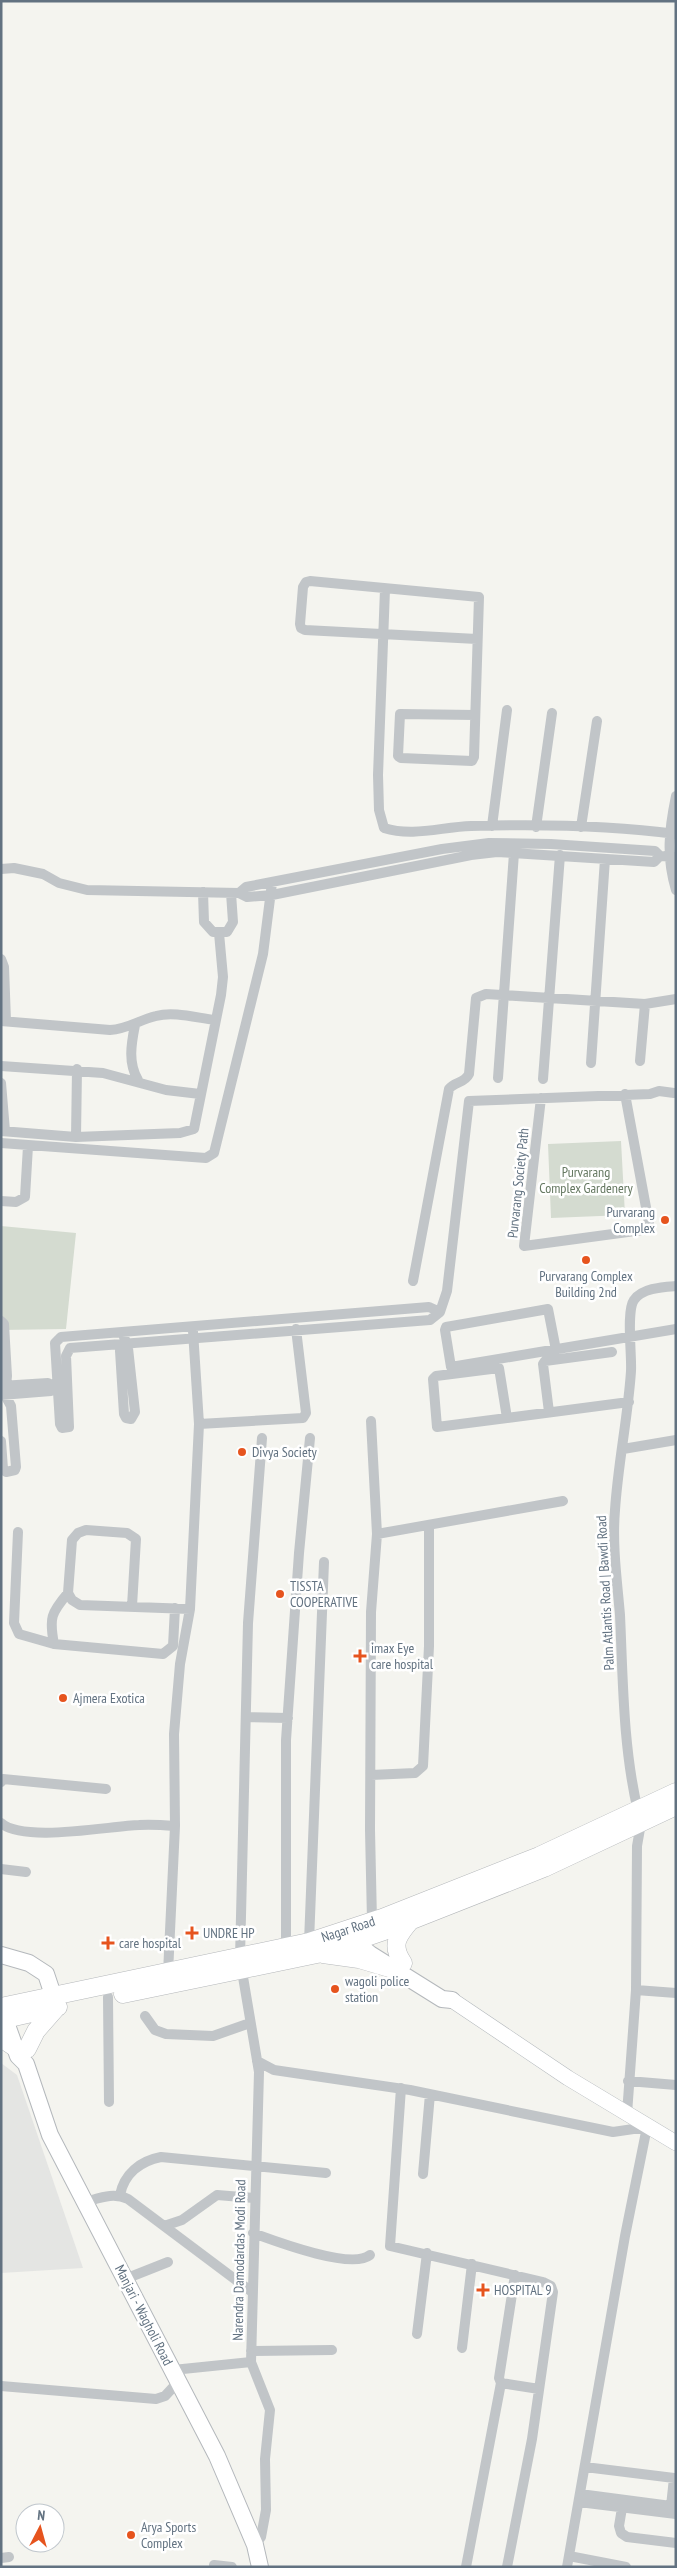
<svg xmlns="http://www.w3.org/2000/svg" width="677" height="2568" font-family="'PT Sans Narrow',sans-serif">
	<style>
		.built { fill: #e4e5e3 }
		.green { fill: #d4dbd0 }
		.lines { fill: none; stroke-linecap: round; stroke-linejoin: round }
		.secondary-casing { stroke: #b3b8bc; stroke-width: 16 }
		.primary-casing { stroke: #b4b8bc; stroke-width: 18 }
		.trunk-casing { stroke: #b4b7ba; stroke-width: 19 }
		.minor { stroke: #c1c5c8; stroke-width: 10 }
		.secondary { stroke: #fff; stroke-width: 15 }
		.primary { stroke: #fff; stroke-width: 16 }
		.trunk { stroke: #fff; stroke-width: 18 }
		.poi-dot { fill: #e6541e; stroke: #fff; stroke-width: 2 }
		.labels { text-anchor: middle; stroke-width: 5; stroke-linejoin: round; paint-order: stroke }
		.park-label { font-size: 14px; fill: #657861; stroke: #fff }
		.street-label { font-size: 14px; fill: #627281; stroke: #fff }
		.poi-label { font-size: 14px; fill: #627281; stroke: #fff; text-anchor: start }
	</style>
	<rect width="100%" height="100%" fill="#f4f4ef"/>
	<path class="built" d="M1,2063L17,2075L83,2268L1,2273Z"/>
	<path class="green" d="M621,1141L625,1215L551,1218L548,1144Z
		M1,1226L76,1233L66,1329L1,1330Z"/>
	<g class="lines">
		<defs>
			<path id="secondary" d="M452,2000L568,2078L676,2143"/>
			<path id="primary" d="M350,1929L359,1945L370,1954L442,1999L452,2000
				M1,1955L29,1963L46,1974L57,2007
				M1,2008L18,2056L26,2064L50,2135L217,2456L255,2545L260,2567"/>
			<path id="trunk" d="M323,1954L359,1959L393,1969
				M403,1963C390,1945 398,1935 411,1920
				M123,1994L317,1954L387,1930L544,1868L676,1806
				M1,2007L309,1942L382,1918L539,1856L676,1792
				M1,2020L58,2007
				M1,2038L16,2048
				M27,2049L36,2031L57,2007"/>
		</defs>
		<use href="#secondary" class="secondary-casing"/>
		<use href="#primary" class="primary-casing"/>
		<use href="#trunk" class="trunk-casing"/>
		<path class="minor" d="M385,589L378,775L379,810L384,828C413,837 441,827 471,826C538,824 609,825 676,834
			M475,715L400,714L398,756L401,758L472,761L474,757L479,597L310,581L306,582L303,587L300,624L301,628L305,630L477,639
			M676,796C669,830 666,857 676,890
			M492,826L507,710
			M536,827L552,713
			M581,827L597,721
			M1,869L14,868L43,874L59,883L87,890L239,893L247,897L272,895L471,855L497,852L654,862L660,856
			M203,892L204,922L213,932H227L233,922L231,893
			M239,893L246,887L442,849L489,843L551,844L655,851L660,856L676,857
			M1,959L4,967L6,1021
			M645,1004L676,999
			M1,1021L110,1030C128,1029 139,1020 156,1016C174,1011 197,1018 215,1020
			M135,1025C131,1045 128,1063 138,1080
			M591,1063L605,859
			M1,1066L103,1073L166,1090L200,1094
			M498,1078L514,853
			M543,1079L560,855
			M1,1083L5,1131
			M541,1098L524,1246L650,1229L625,1094
			M1,1131L76,1137L180,1133L194,1129L221,995L223,977L219,933
			M76,1137L77,1069
			M1,1143L206,1158L214,1153L263,954L272,883
			M1,1201L16,1202L25,1197L28,1146
			M413,1281L449,1089C454,1082 465,1083 469,1074L476,998L486,994L645,1004L640,1061
			M429,1307L440,1312L430,1320L70,1348L66,1356L69,1427L62,1428L60,1424L55,1343L61,1337Z
			M440,1312L447,1291L469,1101L650,1094L659,1091L674,1093
			M1,1321L4,1324L7,1376L5,1395L11,1406L16,1467L15,1470L6,1472L3,1469L1,1441
			M124,1337L128,1348L135,1412L131,1419L126,1418L124,1414L120,1351L125,1343
			M556,1350L548,1309L446,1327L445,1330L451,1367C526,1355 601,1341 676,1329
			M1,1386L48,1383L57,1387
			M1,1395L51,1391L63,1386
			M549,1412L543,1364L545,1361L612,1352
			M507,1418L437,1427L433,1379L436,1376L499,1368L507,1418L629,1402
			M371,1421L377,1534L371,1612L370,1830L372,1921
			M199,1424L303,1418L306,1413L296,1329
			M623,1449L676,1440
			M18,1532L14,1623L19,1634L54,1644
			M377,1534L563,1501
			M68,1593C51,1613 49,1618 54,1644L163,1654L173,1646L175,1608
			M132,1606L136,1539L127,1533L86,1530L78,1533L72,1540L68,1593L72,1600L80,1605L190,1609
			M246,1717L288,1718
			M371,1775L415,1773L423,1766L429,1646V1526
			M1,1782L3,1779L106,1789
			M638,1811C623,1748 623,1680 620,1615C617,1580 612,1545 615,1510C618,1463 628,1417 631,1371C632,1355 626,1311 634,1300C642,1288 663,1287 676,1286
			M1,1823C23,1843 109,1826 139,1825C151,1824 163,1825 175,1826
			M1,1869L26,1872
			M309,1942L324,1562
			M286,1948V1740L299,1553L310,1438
			M240,1958L248,1623L262,1438
			M242,1971L259,2072L251,2362L270,2410L265,2459L266,2510L261,2537L255,2545
			M168,1973L175,1826L174,1734L180,1664L190,1609L199,1424L193,1331
			M636,1990L676,1993
			M108,1997L109,2102
			M145,2016L155,2030L166,2034L213,2036L250,2023
			M257,2061L274,2070L410,2090L613,2132L647,2127L625,2236L567,2567
			M628,2081L676,2085
			M401,2088L390,2246L543,2282L551,2286L553,2292L532,2439L507,2567
			M627,2114L636,1990L637,1846L640,1829L646,1823
			M423,2174L430,2094
			M120,2195C124,2174 140,2161 161,2157L326,2173
			M85,2202C100,2198 113,2192 128,2199L252,2292
			M164,2226L182,2220L217,2195L254,2198
			M253,2233C275,2241 351,2270 370,2255
			M515,2275L499,2378L501,2383L539,2389
			M125,2279L168,2262
			M417,2334L427,2253
			M462,2348L472,2264
			M251,2351L332,2350
			M173,2370L251,2362
			M1,2386L156,2399L165,2396L178,2382
			M580,2494L671,2506L674,2478L585,2467
			M579,2502L676,2514
			M622,2508L619,2526L621,2533L627,2537L676,2543
			M569,2556L626,2567
			M1,2558L9,2557
			M214,2565L232,2567
			M466,2567L501,2383"/>
		<use href="#secondary" class="secondary"/>
		<use href="#primary" class="primary"/>
		<use href="#trunk" class="trunk"/>
	</g>
	<g class="poi-dot">
		<circle cx="665" cy="1220" r="5"/>
		<circle cx="586" cy="1260" r="5"/>
		<circle cx="242" cy="1452" r="5"/>
		<circle cx="280" cy="1594" r="5"/>
		<path d="M357.5 1648.5h5v5h5v5h-5v5h-5v-5h-5v-5h5z"/>
		<circle cx="63" cy="1698" r="5"/>
		<path d="M189.5 1925.5h5v5h5v5h-5v5h-5v-5h-5v-5h5z"/>
		<path d="M105.5 1935.5h5v5h5v5h-5v5h-5v-5h-5v-5h5z"/>
		<circle cx="335" cy="1989" r="5"/>
		<path d="M480.5 2282.5h5v5h5v5h-5v5h-5v-5h-5v-5h5z"/>
		<circle cx="131" cy="2535" r="5"/>
	</g>
	<g class="labels">
		<g class="park-label">
			<text x="586" y="1177">Purvarang<tspan x="586" dy="16">Complex Gardenery</tspan></text>
		</g>
		<g class="street-label">
			<text transform="translate(518 1183) rotate(-84)" y="5">Purvarang Society Path</text>
			<text transform="translate(605 1593) rotate(-93)" y="5">Palm Atlantis Road | Bawdi Road</text>
			<text transform="translate(348 1929) rotate(-18)" y="5">Nagar Road</text>
			<text transform="translate(239 2260) rotate(-89)" y="5">Narendra Damodardas Modi Road</text>
			<text transform="translate(144 2315) rotate(63)" y="5">Manjari - Wagholi Road</text>
		</g>
		<g class="poi-label">
			<text x="655" y="1217" text-anchor="end">Purvarang<tspan x="655" dy="16">Complex</tspan></text>
			<text x="586" y="1281" text-anchor="middle">Purvarang Complex<tspan x="586" dy="16">Building 2nd</tspan></text>
			<text x="252" y="1457">Divya Society</text>
			<text x="290" y="1591">TISSTA<tspan x="290" dy="16">COOPERATIVE</tspan></text>
			<text x="371" y="1653">imax Eye<tspan x="371" dy="16">care hospital</tspan></text>
			<text x="73" y="1703">Ajmera Exotica</text>
			<text x="203" y="1938">UNDRE HP</text>
			<text x="119" y="1948">care hospital</text>
			<text x="345" y="1986">wagoli police<tspan x="345" dy="16">station</tspan></text>
			<text x="494" y="2295">HOSPITAL 9</text>
			<text x="141" y="2532">Arya Sports<tspan x="141" dy="16">Complex</tspan></text>
		</g>
	</g>
	<rect width="677" height="2568" fill="none" stroke="#627281" stroke-width="5"/>
	<g transform="translate(40 2528) rotate(6)"><circle r="24" fill="#ffffff" stroke="#c0c7cd"/>
	<path d="M0-4L9 19L0 12L-9 19Z" fill="#e6541e"/>
	<text y="-8" font-size="14" font-weight="bold" text-anchor="middle" fill="#627281">N</text>
	</g>
</svg>
